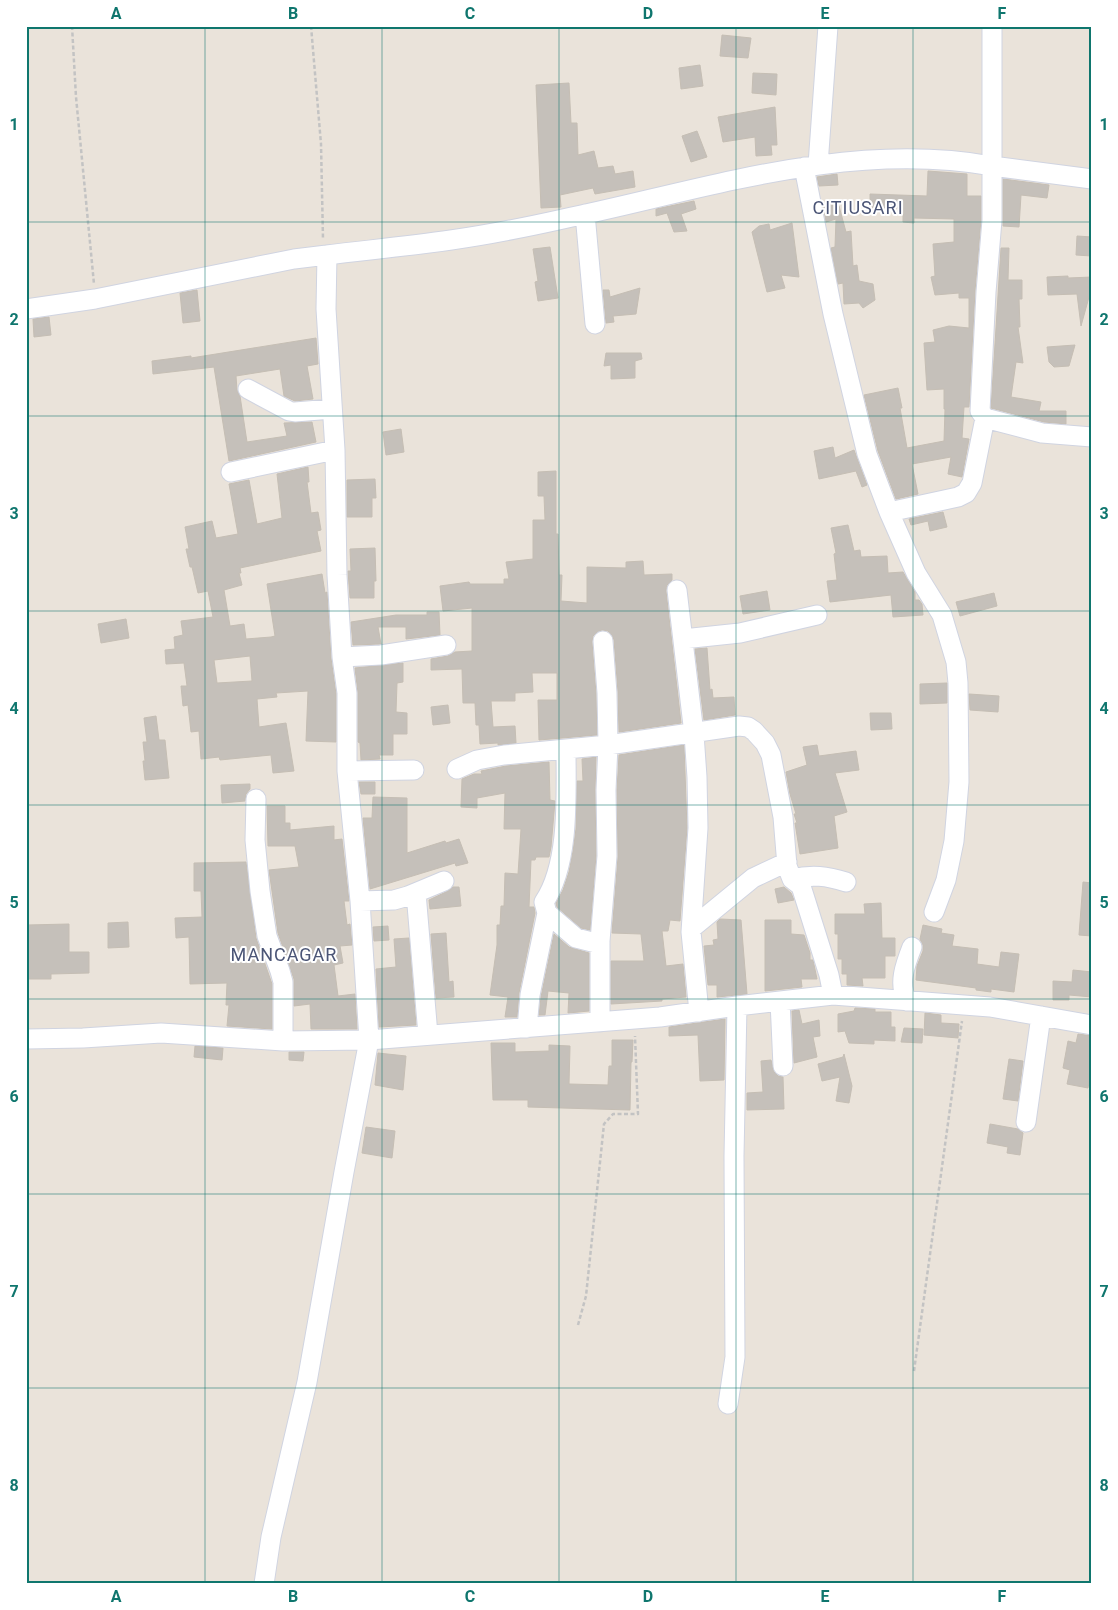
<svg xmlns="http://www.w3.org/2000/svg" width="1118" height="1610" font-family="Roboto,sans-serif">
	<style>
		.building { fill: #c5c0ba; stroke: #c5beb4; fill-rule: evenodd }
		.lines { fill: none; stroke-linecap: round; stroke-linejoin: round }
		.minor-casing { stroke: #d0d4e1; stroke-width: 21 }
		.path { stroke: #c3c3c3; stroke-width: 2.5; stroke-dasharray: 4 2.5; stroke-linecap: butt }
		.minor { stroke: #fff; stroke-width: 19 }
		.grid { fill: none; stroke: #0f766e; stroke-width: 1; stroke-opacity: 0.55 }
		.labels { text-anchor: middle; stroke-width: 4; stroke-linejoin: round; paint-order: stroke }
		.quarter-label { font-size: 18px; letter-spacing: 1px; fill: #4b5576; stroke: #fff }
		.neatline { fill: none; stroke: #0f766e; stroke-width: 2 }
		.grid-label { font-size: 16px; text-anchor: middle; font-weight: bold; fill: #0f766e }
	</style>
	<rect width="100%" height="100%" fill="#eae3da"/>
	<path class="building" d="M722,35L751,38L748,58L720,56Z
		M700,65L703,86L681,89L679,68Z
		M753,73L777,74L776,95L752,93Z
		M569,83L571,123H577L578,155L594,151L598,168L613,166L615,174L633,171L635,187L595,194L593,188L560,195L561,207L541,208L536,85Z
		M775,107L777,145H771L772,155L756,156L755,137L723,142L718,117Z
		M697,131L707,157L691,162L682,136Z
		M928,171L967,174V196H981V220L975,291L969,407H964L962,438L969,439L962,477L948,474L951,457L912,464L918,494L896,499L878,451L864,395L898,388L902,408H900L907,448L944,441L945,409H944V389L927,390L924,343L935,342L933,330L949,326L969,328V298H959V293L935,295L931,277L935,276L933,244L954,242V219L914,218V223L903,222V208H870V194L927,196Z
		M837,174L838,185L819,186L817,177Z
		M1003,179L1049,185L1047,198L1021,195L1019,227L1003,226Z
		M694,201L696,209L681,214L687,231L674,232L667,213L656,216V209Z
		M823,204L839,206L846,232L851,231L853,266L857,265L859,281L873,284L875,300L863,308L859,303L844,304L843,283L838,284L831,248L835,247L836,219L826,222Z
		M792,223L799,277L781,275L785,288L767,292L752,232L759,226L769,224L770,230Z
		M1077,236L1092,237V256L1076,255Z
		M550,247L558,298L538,301L535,282L538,281L533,249Z
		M1001,248H1009L1008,280H1022V299H1019L1020,327H1018L1023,363L1016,362L1011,397L1041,402L1039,411H1066V424L1044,422L991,408Z
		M1068,276V278L1092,277V298L1089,297L1081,326L1077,294L1048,295L1047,277Z
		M640,288L636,314L613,316L614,322L606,323L603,290H609L610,297Z
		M197,290L200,321L183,323L180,293Z
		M49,317L51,335L34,337L33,319Z
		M316,338L318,364L307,366L313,399L295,401L284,396L280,369L236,376L237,390L240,396L247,442L287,436L284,423L312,422L316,442L229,461L214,367L153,374L152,361L191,356V358Z
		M1075,345L1069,366L1054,367L1049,362L1047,347Z
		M606,353H641L642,359L635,361V378L611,379V365L604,366Z
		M401,429L404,452L386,455L383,432Z
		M833,447L835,458L854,450L867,485L862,487L856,471L819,479L814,451Z
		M308,467L309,482H307L311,513L318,512L321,530L317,531L321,551L240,568L241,573H239L242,585L224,590L230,626L244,624L246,639L271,637L275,636L267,584L322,574L325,593L327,592L331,658L336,694V742L306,741L308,691L276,693L277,697L257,699L259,727L286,723L294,771L273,773L271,755L220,760L219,757L201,759L199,731L191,732L188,705L183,706L181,686H187L184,663L166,664L165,650L175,649L174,637L183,635L181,621L213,617L208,591L198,593L192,567H190L186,549H189L185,527L212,521L216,538L238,534L229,484L249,480L257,524L282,518L277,474ZM250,656L252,681L217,683L214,660Z
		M556,471V534H558L559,575H562L561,601L587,603V567L626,568V562L643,561L644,575L672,574V580L667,585L666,591L681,723L619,732L618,692L614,640L612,635L608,631L602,630L597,632L593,636L592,642L596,694L597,735L539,740L538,700H557V673H532L533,692L515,693V701H491L493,727L515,726L516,743L498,745V743L480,744L479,725H476L475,703H463L462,669L431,670V659L448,656L455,652L472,651V608L443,611L440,586L469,582L470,584H504V579H509L506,562L533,559V520H545L544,496H538V472Z
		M375,479L376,498H372V517H347V480Z
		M943,512L947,527L930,531L928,521L911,525L909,519Z
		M848,525L854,551L860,550L861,557L887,556L888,573L903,572L915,592V600H919L922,604L923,615L893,617L891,595L830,602L827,581L837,580L834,554L836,553L831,528Z
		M375,548L376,581H374V598H350L348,571H351L350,549Z
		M767,591L770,610L743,614L740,596Z
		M994,593L997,606L960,616L956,602Z
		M427,612H439L440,635L406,639V627H378L381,644L353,645L351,622L396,615H427Z
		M126,619L129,638L101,643L98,624Z
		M707,648L710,690L712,689L713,698L734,697L735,715L704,720L695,649Z
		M403,663V682L397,683L396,712L407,713V734H393V755H379L380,759L361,760L360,743L358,742V693L355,668Z
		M947,683V703L920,704V684Z
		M969,694L999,696L998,712L970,710Z
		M448,705L450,723L433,725L431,707Z
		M870,713H891L892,729L871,730Z
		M156,716L159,740H165L169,778L145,780L143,761H145L143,742H147L144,718Z
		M684,745L687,828L680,921L670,920L668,931H662L666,966L683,964L686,997L662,999V1001L611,1004V961H644L641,934L612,933L618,857L617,790L619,755Z
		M817,745L819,756L856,751L859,770L835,773L847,812L834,816L838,848L800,854L795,823H797L794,814H796L790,794L786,772L807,765L803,747Z
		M596,757L595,790L596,856L590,930L581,928L557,907L556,903L563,890L569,872L573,851L576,829L577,781H583L582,759Z
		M549,762L550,800L555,801L551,847L549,857H536L535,860H531L529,907H534L535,913L519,993L517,1017H505L508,997L490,995L497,945V925H500L501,906H504L505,873L518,874L521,829H504L505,793L477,798V808L461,807L462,779L474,774H482L481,771L506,766Z
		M359,782H375V794H361Z
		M250,784V789L246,794L245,801L222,803L221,785Z
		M373,797L407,798V853L445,841L446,843L459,839L468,863L456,866L455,863L370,889L363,818H372Z
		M267,806H285V823H290V830L334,826V840L342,839L349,901H344L347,925L350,924L352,945L340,946L343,963L334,965L338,996L355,994L357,1029H311L310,1004L294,1006V979L278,933L269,870L299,867L295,846H268Z
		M246,862L256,938L272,984V1029L227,1026L229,1005H226L227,983L190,984L189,937L176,938L175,918L202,917L201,891H194V863Z
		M1083,882L1092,883V936L1079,935Z
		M453,887H459L461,906L430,909L429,900L448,891Z
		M784,887L791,893L794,900L778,903L775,889Z
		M881,903L882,938H895V956H885V978H862L863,986L847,985V974H842V959H838V934H835V914H865L864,904Z
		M720,919L741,920L747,994L717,997V985H708L704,946L714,945L713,940L718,939L717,922Z
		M765,920H791V934L804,935L810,953V960H813L817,979H801L802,987L765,991Z
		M128,922L129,947L108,948V923Z
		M69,924V952H89V973L51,974V979H28L27,925Z
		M923,925L942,929L941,933L954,935L952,946L978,949L977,964L999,967L1001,952L1019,954L1014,992L991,989V992L976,990V988L916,980L917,966L923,951V945L920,939Z
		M388,926L389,940L374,941L373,927Z
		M446,933L449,982L453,981L454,997L436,998L431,934Z
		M554,934L569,947L589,953V1011L568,1013L569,993L548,991L545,1015H539L541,997Z
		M409,938L416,1025L379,1027L376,969L396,967L394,939Z
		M1073,970L1092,972V997L1069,995V1000H1053V981L1072,982Z
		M855,1008L875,1009V1012H891V1027H895V1041L874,1040V1044L849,1043L845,1031L838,1032V1014L854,1011Z
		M799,1010L802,1024L819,1020L820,1036L813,1037L817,1057L794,1063L792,1011Z
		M925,1013L941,1015V1023L959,1024L958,1038L924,1035Z
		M725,1019L724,1080L700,1081L698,1035L669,1036V1027Z
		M904,1028L923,1029L922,1043L901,1042Z
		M1078,1034L1092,1036V1067L1088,1088L1067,1084L1070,1070L1063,1068L1068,1041L1076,1043Z
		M612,1040H633L632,1062H631L630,1110L528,1107V1100H493L491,1043H515V1052L549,1051V1045L570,1046L569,1084L608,1085L609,1066H612Z
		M195,1046L223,1048L222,1060L194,1057Z
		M289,1052H304L303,1061L289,1060Z
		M378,1053L406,1056L403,1090L375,1085Z
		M844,1054L852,1086L849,1103L836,1101L840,1077L822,1081L818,1064L843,1057Z
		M1009,1059L1023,1061L1018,1101L1003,1099Z
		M771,1060L774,1072L778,1076L783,1077L784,1109L747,1110V1093L763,1092L761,1061Z
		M990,1124L1018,1129L1023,1133L1020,1155L1007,1153L1008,1147L987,1143Z
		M366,1127L395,1131L392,1158L362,1153Z"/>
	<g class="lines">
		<defs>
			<path id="minor" d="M818,165L828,26
				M804,167L833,314L867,454L889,512L916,573L942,615L956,662L958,683L959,782L954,841L946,880L934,912
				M1092,179L992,166V220L986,292L980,411L985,418L1042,433L1092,437
				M585,214L595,324
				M26,309L95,299L294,259L327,255
				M248,389L289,411L295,412L332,409
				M231,472L335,450
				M889,512L958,497L966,493L972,483L985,418
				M677,590L694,734L697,777L698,828L691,932L699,1012
				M683,639L740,633L817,615
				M342,657L381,655L446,645
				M457,769L477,760L504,755L608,745L739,726L748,727L754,731L765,743L771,755L783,817L787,866L792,879L801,886L829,975L833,995
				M347,771L414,770
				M256,799L255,840L260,891L267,936L280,971L283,982V1041
				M792,879C812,874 827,876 846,882
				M416,893L428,1035
				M360,901L394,900L408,896L444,881
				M547,913L576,938L600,944
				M692,928L753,878L787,862
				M780,1001L783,1066
				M907,1001C898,983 905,965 912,947
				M600,1022V941L607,856L606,790L608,745L607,693L603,641
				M527,1028L530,995L547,913L544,902C570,863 566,795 566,749
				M26,1039L83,1038L161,1033L283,1041L369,1040L660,1017L737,1006L833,995L990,1007L1092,1025
				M1026,1122L1041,1016
				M728,1404L735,1357L734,1156L737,1006
				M264,1584L271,1537L307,1382L344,1172L369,1040L360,901L347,771V693L342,657L337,575L335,450L326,309L327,255C368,250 410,246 451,240C487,235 527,227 563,219C703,190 847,140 992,166V26"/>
		</defs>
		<use href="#minor" class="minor-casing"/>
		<path class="path" d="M72,26L76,97L94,284
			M311,26L321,144L323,239
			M578,1325L586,1296L604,1124L613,1114H638L635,1036
			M914,1371L962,1021"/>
		<use href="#minor" class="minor"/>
	</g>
	<path class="grid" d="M205,26V1584M382,26V1584M559,26V1584M736,26V1584M913,26V1584M26,222H1092M26,416H1092M26,611H1092M26,805H1092M26,999H1092M26,1194H1092M26,1388H1092"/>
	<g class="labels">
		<g class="quarter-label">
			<text x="858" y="214">CITIUSARI</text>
			<text x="284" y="961">MANCAGAR</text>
		</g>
	</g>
	<rect width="1118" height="1610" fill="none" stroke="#ffffff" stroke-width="55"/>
	<rect x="28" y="28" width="1062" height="1554" class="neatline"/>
	<g class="grid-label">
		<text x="116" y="19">A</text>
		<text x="293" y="19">B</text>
		<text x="470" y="19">C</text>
		<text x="648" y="19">D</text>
		<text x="825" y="19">E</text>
		<text x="1002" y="19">F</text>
		<text x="14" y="130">1</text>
		<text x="1104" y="130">1</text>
		<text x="14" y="325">2</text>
		<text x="1104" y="325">2</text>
		<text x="14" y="519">3</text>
		<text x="1104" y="519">3</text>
		<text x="14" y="714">4</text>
		<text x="1104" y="714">4</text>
		<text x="14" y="908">5</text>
		<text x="1104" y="908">5</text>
		<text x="14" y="1102">6</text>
		<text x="1104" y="1102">6</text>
		<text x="14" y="1297">7</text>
		<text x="1104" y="1297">7</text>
		<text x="14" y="1491">8</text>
		<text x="1104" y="1491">8</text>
		<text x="116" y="1602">A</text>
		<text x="293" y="1602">B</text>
		<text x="470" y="1602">C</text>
		<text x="648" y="1602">D</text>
		<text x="825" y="1602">E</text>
		<text x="1002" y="1602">F</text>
	</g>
</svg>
